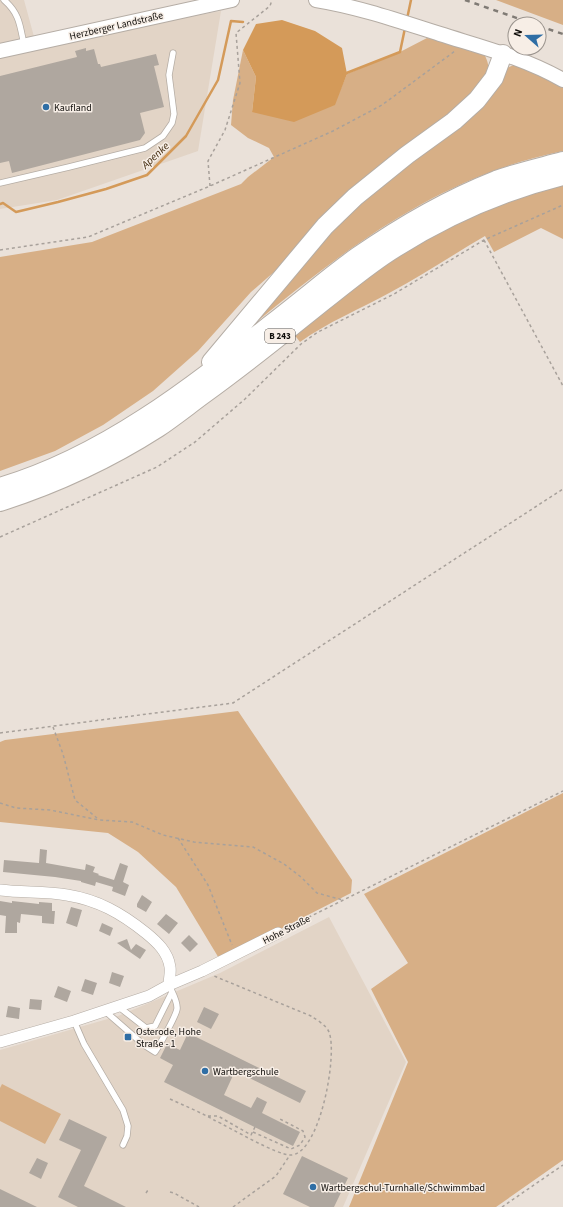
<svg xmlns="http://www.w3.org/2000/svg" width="563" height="1207" font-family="'Source Sans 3',sans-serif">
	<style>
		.built { fill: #e2d4c6 }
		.green { fill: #d7af86 }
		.water { fill: #d49a59 }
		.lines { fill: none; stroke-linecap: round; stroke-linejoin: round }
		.stream { stroke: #d49a59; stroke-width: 2.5 }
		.building { fill: #afa79f }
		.service-casing { stroke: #b5ada5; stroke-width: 7 }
		.minor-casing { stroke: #b5ada5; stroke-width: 12 }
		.tertiary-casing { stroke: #b5ada5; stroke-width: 16 }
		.trunk-casing { stroke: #b5ada5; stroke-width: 20 }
		.path { stroke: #a8a19b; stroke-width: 1.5; stroke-dasharray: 3 3; stroke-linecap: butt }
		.service { stroke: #fff; stroke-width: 5.5 }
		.minor { stroke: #fff; stroke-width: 11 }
		.tertiary { stroke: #fff; stroke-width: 14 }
		.trunk { stroke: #fff; stroke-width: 18 }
		.rail { stroke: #807b75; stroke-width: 2.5; stroke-dasharray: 5 5; stroke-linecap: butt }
		.poi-dot { fill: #2f6ea5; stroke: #f7eee6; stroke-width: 1.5 }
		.labels { text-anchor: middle; stroke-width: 3; stroke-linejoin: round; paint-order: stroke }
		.shield { fill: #f7eee6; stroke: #55514d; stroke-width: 1 }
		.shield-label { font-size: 9px; font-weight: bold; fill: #100e0b }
		.street-label { font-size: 10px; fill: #100e0b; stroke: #f7eee6 }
		.poi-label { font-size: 10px; fill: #100e0b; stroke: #f7eee6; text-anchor: start }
		.water-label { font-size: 11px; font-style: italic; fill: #3f270a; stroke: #f7eee6 }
	</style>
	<rect width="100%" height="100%" fill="#eae1d9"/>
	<path class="built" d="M0,0H24L36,44L221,11L198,151L57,200L0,209Z
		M329,917L406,1062L343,1207H0V1050L118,1016L220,973Z"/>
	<path class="green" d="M496,0H563V25Z
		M427,38L453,42L483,52C495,73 485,79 474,97L251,292L198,351L153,391L103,425L55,451L0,471V257L92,242L241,184L248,177L274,157L269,148L248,138L231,125L233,100L243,50L256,77L252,112L334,105L347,74L400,52Z
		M516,64L563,85V151C432,178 338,255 238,337L307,252L502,70Z
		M563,183V239L541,228L494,252L485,236C454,254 423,275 391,292C360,309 328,322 300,342L293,333L354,285L409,248L468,215Z
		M238,711L352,880L351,893L220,960L176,887L138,852L108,833L0,822V742L5,740Z
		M563,793V1160L496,1207H349L408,1062L371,989L408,963L364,894Z
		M2,1084L61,1114L45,1144L0,1121V1088Z"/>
	<path class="water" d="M282,20L315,31L342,48L347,74L335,105L294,122L252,112L256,77L243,50L256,24Z"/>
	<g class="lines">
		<path class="stream" d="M407,19L411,0
			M344,74L400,52L405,28
			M0,204L3,203L16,212L58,202L106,189L147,175L186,136L218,80L231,21L243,22"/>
	</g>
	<path class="building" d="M86,48V51L94,49L98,64H100L101,67L156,54L159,65L154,66L164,107L140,113L145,133L140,140L12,173L9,161L0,163V76L77,57L75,51Z
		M40,849L47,850L46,863L85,870L86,864L95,867L93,872L99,874L98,875L114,880L120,863L128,866L123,882L129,885L125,896L112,891L113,887L96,882L95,886L81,882V881L55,877L3,872L4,860L39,863Z
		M142,895L152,902L146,912L137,907V904Z
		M0,901L12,903V901L39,904V902L52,903V911H55L54,924L42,923V916L21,914L20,923L17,922V933H5L6,916L0,915Z
		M71,907L82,910L77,927L66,923Z
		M166,914L178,923L169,934L157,924Z
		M102,923L113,928L110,936L99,931Z
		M189,935L198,944L190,952L181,943Z
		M127,939L131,950L136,944L146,950L140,959L117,943Z
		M112,972L124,976L120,987L109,983Z
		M85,979L97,983L93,995L81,991Z
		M58,986L71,991L67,1002L54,997Z
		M30,999L42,1000L41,1010L29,1009Z
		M8,1006L20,1008L19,1019L6,1017Z
		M204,1007L219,1014L211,1029L197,1022Z
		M188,1033L306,1091L300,1103L235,1071L224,1095L251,1108L257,1097L267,1102L262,1113L300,1132L293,1146L164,1082L173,1065L160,1058L167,1044L180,1050Z
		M69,1119L107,1137L84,1186L126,1207H78L58,1197L81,1150L59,1140Z
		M302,1156L348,1178L334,1207H310L283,1194Z
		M37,1158L48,1163L41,1179L29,1173Z
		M0,1189L37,1207H0Z"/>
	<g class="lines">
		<defs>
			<path id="service" d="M4,0C20,14 20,26 24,45
				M0,183L69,167L145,148L163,136L172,123L174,114L169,75L173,53
				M119,1007L146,1028L155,1026L172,992
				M105,1011L144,1045L155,1052C159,1046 176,1016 177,1009C178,1002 172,992 169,985
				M74,1021L84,1044L123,1110L128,1126L127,1136L123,1145"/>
			<path id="minor" d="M0,890C22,893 45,891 67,895C98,900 121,913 146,933C157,942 168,952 170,967C171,973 169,979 169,985
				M0,1042L74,1021L149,996L169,985L202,971L278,933"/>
			<path id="tertiary" d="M316,0C359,7 399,21 440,34C481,47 525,58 563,80
				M0,51L232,0"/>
			<path id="trunk" d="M211,362L325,226L355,197L407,155L454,121L477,100L494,78L503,54
				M0,487C111,454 201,379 290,309C313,291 335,272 358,256C401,226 448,199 496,180C518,172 541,167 563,161
				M0,502C56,484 108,460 158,428C173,418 188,406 203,395C236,371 268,346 299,321C327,299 354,276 383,256C439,219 498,192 563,176"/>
		</defs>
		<use href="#service" class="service-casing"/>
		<use href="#minor" class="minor-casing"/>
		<use href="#tertiary" class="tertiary-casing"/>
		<use href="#trunk" class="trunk-casing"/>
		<path class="path" d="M210,186L208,161L225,130L240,83L236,33L270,6L272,0
			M484,240L563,386
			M0,250L88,237L210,186L333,131L382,105L455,51
			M0,537L157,467L195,442L245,399L301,344L318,332L394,294L484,240L563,205
			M53,727L63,754L75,800L97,818
			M0,733L233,703L563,489
			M0,803L16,808L50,810L99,820L132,822L163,835L194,842L253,847L284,864L301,877L317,893L343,900
			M178,838L208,885L232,945
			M287,928L563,791
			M170,1099C185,1106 200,1112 214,1120C229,1127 278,1156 291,1155C320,1154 338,1054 329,1032C326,1025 317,1020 311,1016L214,976
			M208,1116H218L251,1135L255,1127
			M253,1132L291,1149L300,1145L305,1137L303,1131L280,1119
			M170,1192L174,1193L199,1207
			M146,1193L148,1190
			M233,1207L276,1176L290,1155
			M502,1207L563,1165"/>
		<use href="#service" class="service"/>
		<use href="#minor" class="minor"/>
		<use href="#tertiary" class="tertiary"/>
		<use href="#trunk" class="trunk"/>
		<path class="rail" d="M465,0L534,24
			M539,26L563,34"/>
	</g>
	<g class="poi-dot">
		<circle cx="46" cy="107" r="4"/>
		<rect x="124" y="1033" width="8" height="8" rx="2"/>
		<circle cx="205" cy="1071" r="4"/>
		<circle cx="313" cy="1187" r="4"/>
	</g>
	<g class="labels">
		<rect class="shield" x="265" y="329" width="30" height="14" rx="3"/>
		<g class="shield-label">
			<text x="280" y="339">B 243</text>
		</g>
		<g class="street-label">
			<text transform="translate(116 25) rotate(-13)" y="4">Herzberger Landstraße</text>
			<text transform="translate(286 929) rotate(-27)" y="4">Hohe Straße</text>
		</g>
		<g class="poi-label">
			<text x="54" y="111">Kaufland</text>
			<text x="136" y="1035">Osterode, Hohe<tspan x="136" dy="12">Straße - 1</tspan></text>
			<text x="213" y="1075">Wartbergschule</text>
			<text x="321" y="1191">Wartbergschul-Turnhalle/Schwimmbad</text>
		</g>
		<g class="water-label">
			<text transform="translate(155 155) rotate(-43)" y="4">Apenke</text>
		</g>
	</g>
	<g transform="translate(527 36) rotate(290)"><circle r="19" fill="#f7eee6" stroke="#9b948e"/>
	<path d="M0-3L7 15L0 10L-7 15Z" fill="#2f6ea5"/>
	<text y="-6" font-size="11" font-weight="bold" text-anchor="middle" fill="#100e0b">N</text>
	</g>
</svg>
